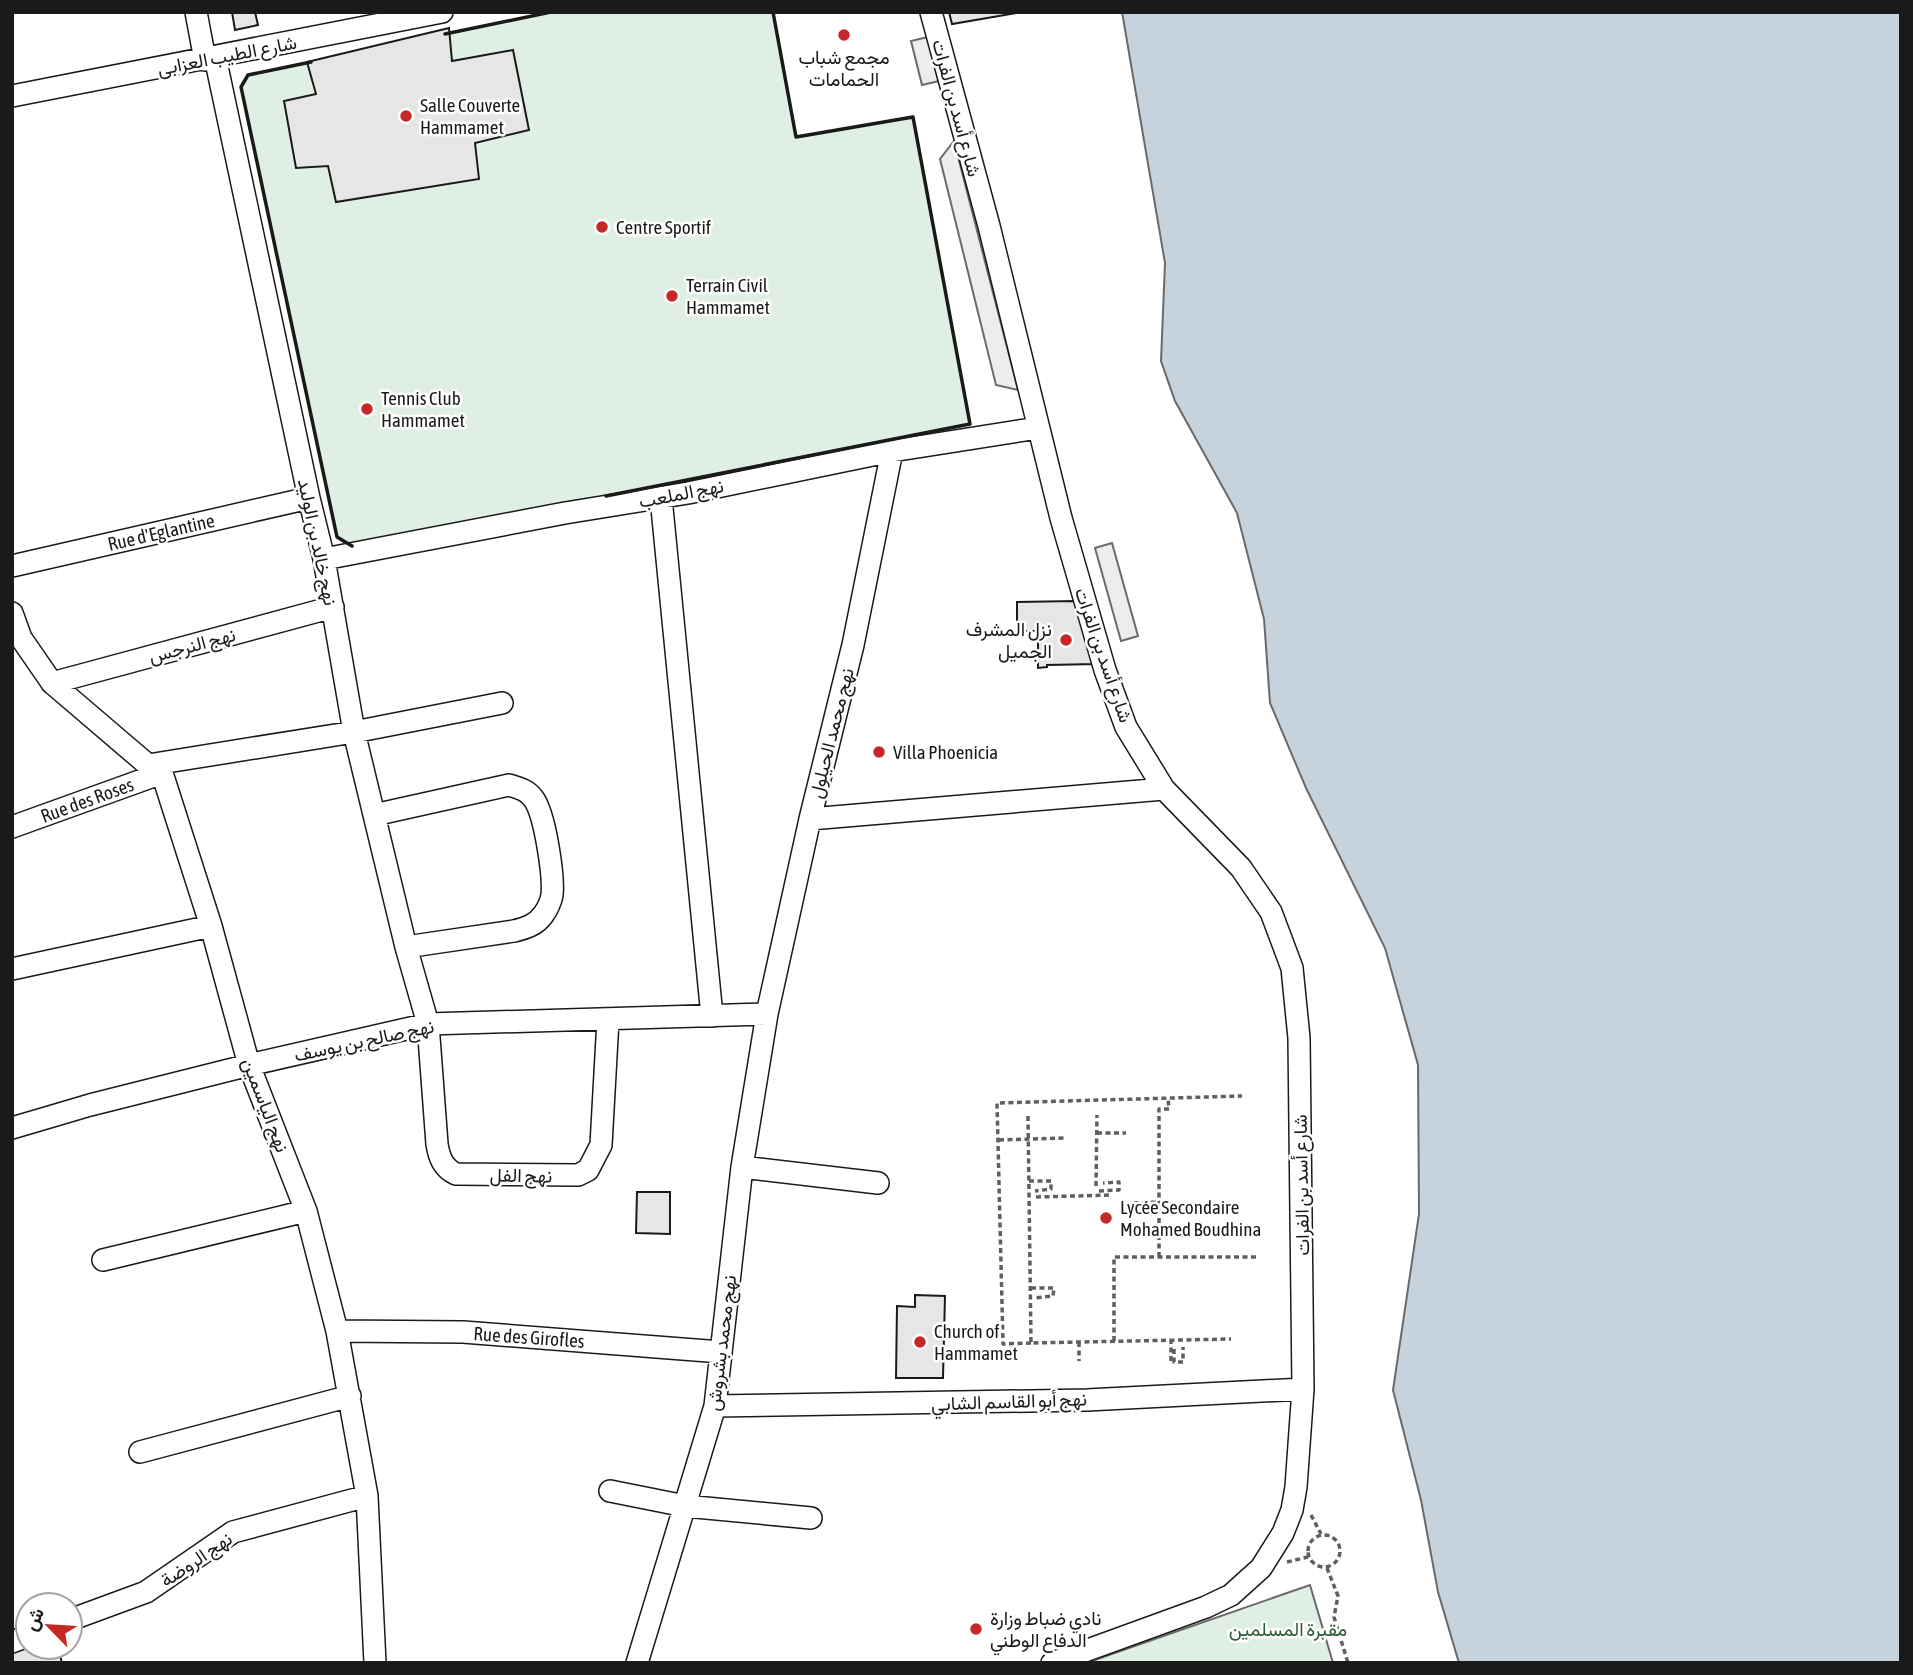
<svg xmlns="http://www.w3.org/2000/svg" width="1913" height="1675" font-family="'Asap Condensed',Vazirmatn,sans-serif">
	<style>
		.green { fill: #e0efe3; stroke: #6a6a6a; stroke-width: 2 }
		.parking { fill: #ededed; stroke: #6a6a6a; stroke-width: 2 }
		.water { fill: #c6d2dc; stroke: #6a6a6a; stroke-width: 2 }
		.building { fill: #e6e6e6; stroke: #1a1a1a; stroke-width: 2 }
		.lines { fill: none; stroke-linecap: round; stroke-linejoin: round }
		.minor-casing { stroke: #1a1a1a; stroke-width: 24 }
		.path { stroke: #5f5f5f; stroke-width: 3.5; stroke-dasharray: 5 3.5; stroke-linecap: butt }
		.minor { stroke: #fff; stroke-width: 21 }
		.wall { stroke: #1a1a1a; stroke-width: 3.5 }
		.poi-dot { fill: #c62828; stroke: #fff; stroke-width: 2.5 }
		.labels { text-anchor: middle; stroke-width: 5; stroke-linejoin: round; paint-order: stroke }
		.street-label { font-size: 19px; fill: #1a1a1a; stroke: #fff }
		.poi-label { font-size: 19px; fill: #1a1a1a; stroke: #fff; text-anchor: start }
		.park-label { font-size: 19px; fill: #2b5a34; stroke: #fff }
	</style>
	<rect width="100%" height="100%" fill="#fff"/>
	<path class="green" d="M551,12H773L796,137L913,117L970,424L353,546L337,537L241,87L248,75Z
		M1310,1585L1333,1663H1086Z"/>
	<path class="parking" d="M928,37L939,81L922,85L911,41Z
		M954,141L1018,390L996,385L940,159Z
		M1112,543L1138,636L1121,641L1095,548Z"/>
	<path class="water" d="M1122,12H1901V1663H1459L1438,1592L1421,1500L1393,1390L1419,1214L1418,1065L1385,948L1306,788L1270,703L1264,619L1237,513L1175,401L1161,361L1165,263Z"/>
	<path class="building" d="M232,12H255L258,25L235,30Z
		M949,12H1022L952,24Z
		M449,28L452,61L513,50L529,130L475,143L479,179L336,202L328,166L296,168L284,101L316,94L307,62Z
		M1075,601V604H1081L1097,664L1047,665V667L1038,668V631H1022V627L1017,628V602Z
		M637,1192H670V1234L636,1233Z
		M915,1295L945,1296L943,1378H896L897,1306L915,1307Z
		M28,1647H58L62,1663H12V1652Z"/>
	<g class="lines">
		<defs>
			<path id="minor" d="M196,12L205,60
				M931,12L989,226L1061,518L1105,670L1126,727L1164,789L1241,868L1271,912L1292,968L1299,1038L1303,1389L1296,1487L1292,1510L1283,1533L1261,1568L1231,1595L1206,1607L1052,1663
				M215,57L309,498L324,559L354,732L406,947L428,1024L437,1144C439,1157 443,1168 456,1174L578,1175L588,1170L601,1145L608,1020
				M12,96L442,12
				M661,498L712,1016
				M324,559L565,513L688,493L892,451L1038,428
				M12,566L309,498
				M12,613L21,638L52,683L148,765L162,773L211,926L249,1065L306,1211L337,1331L367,1496L375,1663
				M52,683L333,607
				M148,765L354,732L502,703
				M374,815L509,785C519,788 527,790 533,798C545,813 554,876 552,895C551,901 547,910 543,915C536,925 526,928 514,931L406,947
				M810,819L1164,789
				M12,827L162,773
				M12,969L211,926
				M12,1128L90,1105L249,1065L428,1024L767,1014
				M742,1167L878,1183
				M103,1260L306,1211
				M337,1331L463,1332L721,1352
				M715,1406L1087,1400L1303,1389
				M140,1452L350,1396
				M610,1491L685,1506L811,1518
				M70,1620L146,1592L233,1532L367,1496
				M12,1642L28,1636
				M637,1663L715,1406L742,1167L767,1014L810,819L853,645L892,451"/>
		</defs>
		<use href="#minor" class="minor-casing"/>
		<path class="path" d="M1028,1116L1031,1343L1231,1339
			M1097,1133H1126
			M999,1140L1067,1138
			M1029,1181H1051V1189L1035,1191
			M1096,1186L1097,1115
			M1099,1191L1119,1190V1182L1103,1183
			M1036,1197L1112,1195
			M1134,1203L1160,1202
			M1159,1257V1109H1169L1168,1098
			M1031,1288H1054L1053,1296L1034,1298
			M1114,1341V1257H1258
			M1079,1342V1361
			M1031,1343L1003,1344L997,1103L1242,1096
			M1174,1349V1362H1183V1347
			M1171,1361V1340
			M1311,1515L1321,1534
			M1308 1551a16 16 0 1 1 32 0a16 16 0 1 1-32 0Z
			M1287,1562L1308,1557
			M1327,1568L1338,1596L1334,1617L1348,1663"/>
		<use href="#minor" class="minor"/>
		<path class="wall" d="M445,34L551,12
			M311,62L248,75L241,87L337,537L352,546
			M606,496L970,424L913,117L796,137L773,12"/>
	</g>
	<g class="poi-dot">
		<circle cx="844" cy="35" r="7"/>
		<circle cx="406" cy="116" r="7"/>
		<circle cx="602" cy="227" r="7"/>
		<circle cx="672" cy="296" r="7"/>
		<circle cx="367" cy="409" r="7"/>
		<circle cx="1066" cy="640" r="7"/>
		<circle cx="879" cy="752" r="7"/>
		<circle cx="1106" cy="1218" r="7"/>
		<circle cx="920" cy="1342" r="7"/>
		<circle cx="976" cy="1629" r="7"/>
	</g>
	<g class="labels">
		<g class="street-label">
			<text transform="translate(227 55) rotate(-11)" y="7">شارع الطيب العزابى</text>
			<text transform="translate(957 108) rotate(75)" y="7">شارع أسد بن الفرات</text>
			<text transform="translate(681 493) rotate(-11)" y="7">نهج الملعب</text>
			<text transform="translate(161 532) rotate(-13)" y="7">Rue d'Eglantine</text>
			<text transform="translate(318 542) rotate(78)" y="7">نهج خالد بن الوليد</text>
			<text transform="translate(192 645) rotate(-15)" y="7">نهج النرجس</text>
			<text transform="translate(1104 655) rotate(71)" y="7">شارع أسد بن الفرات</text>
			<text transform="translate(831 733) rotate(-76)" y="7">نهج محمد الحيلول</text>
			<text transform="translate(87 800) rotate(-20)" y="7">Rue des Roses</text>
			<text transform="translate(364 1040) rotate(-12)" y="7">نهج صالح بن يوسف</text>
			<text transform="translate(266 1105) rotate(69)" y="7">نهج الياسمين</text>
			<text transform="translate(521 1175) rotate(1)" y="7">نهج الفل</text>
			<text transform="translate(1301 1185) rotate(-91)" y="7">شارع أسد بن الفرات</text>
			<text transform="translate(529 1337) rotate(4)" y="7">Rue des Girofles</text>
			<text transform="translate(721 1343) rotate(-83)" y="7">نهج محمد بشروش</text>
			<text transform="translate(1009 1401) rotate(-2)" y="7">نهج أبو القاسم الشابي</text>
			<text transform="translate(196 1559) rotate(-34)" y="7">نهج الروضة</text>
		</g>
		<g class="poi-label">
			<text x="844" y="64" text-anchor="middle">مجمع شباب<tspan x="844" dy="22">الحمامات</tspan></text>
			<text x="420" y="112">Salle Couverte<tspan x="420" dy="22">Hammamet</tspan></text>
			<text x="616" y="234">Centre Sportif</text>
			<text x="686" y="292">Terrain Civil<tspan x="686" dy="22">Hammamet</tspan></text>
			<text x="381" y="405">Tennis Club<tspan x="381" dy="22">Hammamet</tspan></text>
			<text x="1052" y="636" text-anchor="end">نزل المشرف<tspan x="1052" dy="22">الجميل</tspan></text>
			<text x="893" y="759">Villa Phoenicia</text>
			<text x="1120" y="1214">Lycée Secondaire<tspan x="1120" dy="22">Mohamed Boudhina</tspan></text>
			<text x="934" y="1338">Church of<tspan x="934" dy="22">Hammamet</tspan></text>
			<text x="990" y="1625">نادي ضباط وزارة<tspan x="990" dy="22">الدفاع الوطني</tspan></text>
		</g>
		<g class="park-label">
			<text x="1288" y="1636">مقبرة المسلمين</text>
		</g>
	</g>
	<rect width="1913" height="1675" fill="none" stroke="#1a1a1a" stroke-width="28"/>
	<g transform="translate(49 1626) rotate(295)"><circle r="33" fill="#ffffff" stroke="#a3a3a3" stroke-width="2"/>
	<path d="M0-5L12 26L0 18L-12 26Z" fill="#c62828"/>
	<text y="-10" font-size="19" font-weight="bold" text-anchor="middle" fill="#1a1a1a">ش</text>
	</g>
</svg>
